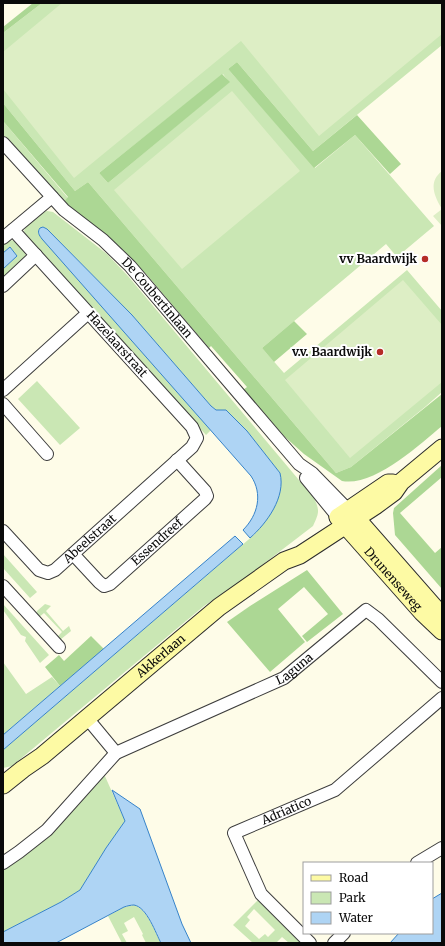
<svg xmlns="http://www.w3.org/2000/svg" width="445" height="946" font-family="Merriweather,serif">
	<style>
		.green { fill: #cae7b4; fill-rule: evenodd }
		.forest { fill: #acd794 }
		.pitch { fill: #ddeec5 }
		.water { fill: #aed4f4; stroke: #3783c9 }
		.lines { fill: none; stroke-linecap: round; stroke-linejoin: round }
		.street-casing { stroke: #3d3d3d; stroke-width: 14 }
		.secondary-casing { stroke: #2c2c2c; stroke-width: 19 }
		.street { stroke: #fff; stroke-width: 12 }
		.secondary { stroke: #fdfaa4; stroke-width: 17 }
		.poi-dot { fill: #b52c27; stroke: #fff; stroke-width: 1.5 }
		.labels { text-anchor: middle; stroke-width: 4; stroke-linejoin: round; paint-order: stroke }
		.poi-label { font-size: 12px; font-weight: bold; fill: #0a0a0a; stroke: #fff; text-anchor: end }
		.street-label { font-size: 12px; fill: #0a0a0a; stroke: #fff }
	</style>
	<rect width="100%" height="100%" fill="#fefce8"/>
	<path class="green" d="M42,3H442V45L313,151L237,62L228,69L315,168L355,135L434,226L397,257L386,244L262,348L284,373L407,270L442,311V392L425,407L351,467L336,473L88,182L75,191L3,103V33ZM223,74L229,82L108,183L99,173Z
		M3,121L68,198L63,203L3,137Z
		M47,211L53,212L107,254L128,276L314,498C320,511 319,513 313,526L244,579L204,606L12,766L3,768V750L255,534L280,473L247,431L226,411L216,410L211,406L132,315L47,229L43,227L40,228L211,430L206,435L26,237L24,231C27,222 38,214 47,211Z
		M10,240L15,241L26,253L25,258L3,279V269L17,256L10,247L3,253V244Z
		M37,381L80,428L60,445L18,399Z
		M3,554L37,592L30,598L3,568Z
		M3,604L49,655L40,663L25,641L26,637L21,635L3,610Z
		M45,604L51,606L46,611L63,631L69,626L71,631L60,640L56,638L62,632L44,613L38,618L36,615L37,611Z
		M3,662L26,694L52,677L60,686L3,735Z
		M104,774L125,821L106,848L80,890L61,902L3,932V869L36,846Z
		M258,900L304,943H289L282,937L276,943H253L233,925ZM254,909L275,930L268,937L265,934L259,939L245,926L250,920L247,917Z
		M135,905C149,912 154,931 161,943H146L142,935L143,934L134,917L124,923L128,931L122,934L127,943H122L108,916L124,907Z"/>
	<path class="forest" d="M33,3H42L3,33V27Z
		M237,62L313,151L357,115L401,164L390,174L355,135L314,168L228,69Z
		M222,74L230,82L108,183L99,173Z
		M3,103L75,191L88,182L336,473L351,467L442,394V426C419,445 374,487 342,481L304,454L285,437L243,390L247,387L211,346L209,348L147,275L124,251L79,214L63,203L68,197L3,121Z
		M294,321L307,334L274,362L262,348Z
		M442,465V477L400,513L435,553L442,547V589L395,535L393,513L394,508Z
		M307,570L343,614L307,642L302,636L328,614L304,587L278,609L305,642L270,672L227,622L250,606Z
		M91,636L104,649L60,686L45,667L59,655L64,661Z"/>
	<path class="pitch" d="M62,3H442V34L319,136L241,41L74,178L3,89V52Z
		M232,91L300,171L182,269L114,190Z
		M442,171V226L433,216L442,209C434,196 428,182 442,171Z
		M403,280L442,325V382L350,458L285,380Z"/>
	<path class="water" d="M43,227L47,229L132,315L211,406L216,410H226L247,431L280,473C286,497 267,523 250,538L243,530C258,515 263,494 251,476L42,239C39,235 37,232 40,228Z
		M10,247L17,256L3,269V253Z
		M235,536L243,544L3,750V735Z
		M112,790L140,809L182,924L191,943H161C156,934 147,907 134,905C131,905 127,906 124,907L56,943H3V932L61,902L80,890L106,848L125,821Z
		M442,893V943H390L399,933H432V899Z"/>
	<g class="lines">
		<defs>
			<g id="street">
				<path id="s1" d="M3,143L64,210L103,240L130,266L299,464L312,473L348,510"/>
				<path d="M3,238L52,197"/>
				<path d="M3,286L36,255"/>
				<path d="M3,390L88,313"/>
				<path d="M3,404L47,454"/>
				<path d="M306,478L338,517"/>
				<path id="s2" d="M3,531L39,570L48,573L55,570L192,447L197,438L192,427L13,230"/>
				<path id="s3" d="M73,554L99,582L104,586L110,584L205,499L207,496L205,491L177,460"/>
				<path d="M3,586L59,647"/>
				<path d="M87,718L116,753"/>
				<path id="s4" d="M3,863L19,852L47,830L116,753L284,678L366,610L378,619L442,682"/>
				<path d="M417,863L442,848"/>
				<path id="s5" d="M310,943L261,894L234,833L335,790L442,698"/>
				<path d="M334,943L344,933"/>
			</g>
			<g id="secondary">
				<path d="M349,510L442,616"/>
				<path id="s6" d="M338,517L422,612L442,631"/>
				<path d="M338,517L388,483H393"/>
				<path id="s7" d="M3,785L23,769L42,756L219,607L284,561L300,555L375,506L394,492L401,482L442,448"/>
			</g>
		</defs>
		<use href="#street" class="street-casing"/>
		<use href="#secondary" class="secondary-casing"/>
		<use href="#street" class="street"/>
		<use href="#secondary" class="secondary"/>
	</g>
	<g class="poi-dot">
		<circle cx="425" cy="259" r="4"/>
		<circle cx="380" cy="352" r="4"/>
	</g>
	<g class="labels">
		<g class="poi-label">
			<text x="417" y="263">vv Baardwijk</text>
			<text x="372" y="356">v.v. Baardwijk</text>
		</g>
		<g class="street-label">
			<text dy="4" stroke="none"><textPath href="#s1" startOffset="219">De Coubertinlaan</textPath></text>
			<text transform="translate(117 344) rotate(48)" y="4">Hazelaarstraat</text>
			<text dy="4" stroke="none"><textPath href="#s2" startOffset="117">Abeelstraat</textPath></text>
			<text dy="4" stroke="none"><textPath href="#s3" startOffset="114">Essendreef</textPath></text>
			<text dy="4" stroke="none"><textPath href="#s6" startOffset="83">Drunenseweg</textPath></text>
			<text dy="4" stroke="none"><textPath href="#s7" startOffset="204">Akkerlaan</textPath></text>
			<text dy="4" stroke="none"><textPath href="#s4" startOffset="356">Laguna</textPath></text>
			<text dy="4" stroke="none"><textPath href="#s5" startOffset="193">Adriatico</textPath></text>
		</g>
	</g>
	<rect width="445" height="946" fill="none" stroke="#0a0a0a" stroke-width="8"/>
	<rect x="303" y="862" width="130" height="72" fill="#ffffff" stroke="#9d9d9d"/>
	<rect x="311" y="875" width="20" height="6" fill="#fdfaa4" stroke="#9d9d9d"/>
	<text x="339" y="882" font-size="12" fill="#0a0a0a">Road</text>
	<rect x="311" y="892" width="20" height="12" fill="#cae7b4" stroke="#9d9d9d"/>
	<text x="339" y="902" font-size="12" fill="#0a0a0a">Park</text>
	<rect x="311" y="912" width="20" height="12" fill="#aed4f4" stroke="#9d9d9d"/>
	<text x="339" y="922" font-size="12" fill="#0a0a0a">Water</text>
</svg>
